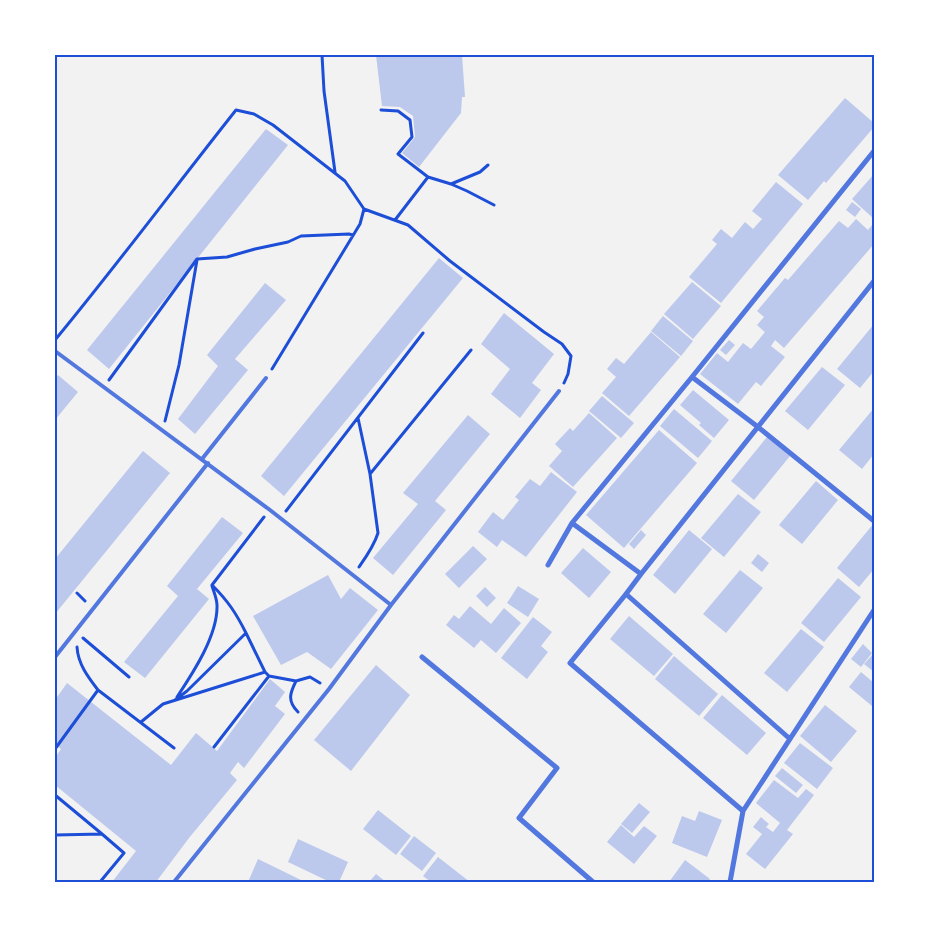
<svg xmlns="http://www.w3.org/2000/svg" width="929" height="937" font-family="'Zilla Slab',serif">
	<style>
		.building { fill: #bdc9ec }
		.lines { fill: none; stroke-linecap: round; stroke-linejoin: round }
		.path { stroke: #1d4ed8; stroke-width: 3 }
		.service { stroke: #5277de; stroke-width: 4 }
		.minor { stroke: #5277de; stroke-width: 5 }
		.neatline { fill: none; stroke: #1d4ed8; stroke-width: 2 }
	</style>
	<rect width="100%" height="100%" fill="#f2f2f2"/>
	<path class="building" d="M376,55H462L465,97H462L461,113L419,167L402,153L415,137L413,116L400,107L382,106Z
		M845,98L874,123V127L826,183L824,181L808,200L778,175Z
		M266,129L288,145L109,369L87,350Z
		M874,174V219L852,199Z
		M776,182L803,204L721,303L689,277L717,244L712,240L721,229L732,238L745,222L753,229L762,219L752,211Z
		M852,202L861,209L855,217L846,210Z
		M856,219L868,230L872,225L874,227V244L784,348L775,340L771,346L785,357L761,386L756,382L738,404L700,374L717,353L728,362L743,343L751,349L765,332L770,337L757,325L764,317L757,311L785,278L788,280L839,221L848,228Z
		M439,258L463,278L284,496L261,476Z
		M692,282L721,306L693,339L664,314Z
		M265,283L286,300L235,359L248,370L195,434L178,419L218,366L207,355Z
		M504,313L554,354L532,383L541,390L520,418L491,394L510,369L481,344Z
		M663,316L693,341L681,356L651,331Z
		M874,324V371L860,388L837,369Z
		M651,332L680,357L629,416L602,393L616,377L607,369L616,358L624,364Z
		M729,340L735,345L726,355L720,350Z
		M822,367L845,385L808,430L785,411Z
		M58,375L78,392L55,420V379Z
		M693,390L729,420L714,438L699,425L701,423L680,405Z
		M602,396L634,423L621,438L589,411Z
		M874,408V454L862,469L839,450Z
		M674,409L712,441L698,458L660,426Z
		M589,413L617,438L573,487L549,466L562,451L555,444L570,428L573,431Z
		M468,415L490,434L435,501L446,510L393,575L373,558L418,504L403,493Z
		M659,430L697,463L624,548L586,515Z
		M767,437L790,456L754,500L731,481Z
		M143,451L170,473L55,614V559Z
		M551,472L577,492L526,557L502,540L497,547L478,532L493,512L503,520L519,500L515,497L530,479L540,486Z
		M816,481L838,500L802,544L779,525Z
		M738,494L761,512L724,557L701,538Z
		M222,517L243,533L197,589L209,599L145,678L124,662L178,596L167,586Z
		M874,523V569L859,587L837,568Z
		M641,530L646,535L634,549L629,544Z
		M689,530L712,549L675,594L653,575Z
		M473,546L487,559L459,588L445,574Z
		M583,548L611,572L589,598L561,573Z
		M758,554L769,563L762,572L751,563Z
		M740,570L763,588L726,633L703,614Z
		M328,575L341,599L350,588L378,610L331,669L307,652L281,665L253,616Z
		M838,578L861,597L824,642L801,623Z
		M518,586L539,599L528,617L507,603Z
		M485,587L496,598L487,607L476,596Z
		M470,606L491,624L504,608L521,623L496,653L481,640L474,648L446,625L454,615L459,619Z
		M629,616L673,654L654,676L610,639Z
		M533,617L552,632L541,646L548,652L527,679L501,658Z
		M801,629L824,647L787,692L764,673Z
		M863,644L872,653L861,667L851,659Z
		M874,653V672L864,664Z
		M674,656L718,694L699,716L655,679Z
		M376,665L410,695L351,771L314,740Z
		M861,672L874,683V703L872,706L849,687Z
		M270,679L285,692L275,706L285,714L244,768L238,762L230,773L237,780L189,838L156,882H112L136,851L55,785V758L61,749L55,744V700L67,683L171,765L196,733L217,751Z
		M722,695L766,733L747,755L703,718Z
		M825,705L857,731L831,762L800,736Z
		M800,743L833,768L817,789L784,763Z
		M782,768L803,785L796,793L775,776Z
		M774,780L798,798L806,789L814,795L787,830L793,834L765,869L746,854L762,834L753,827L761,817L769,824L766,827L773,832L780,823L756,803Z
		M639,803L650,812L632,833L621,824Z
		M378,810L411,836L396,855L363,829Z
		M699,811L722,820L707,857L672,843L682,816L695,821Z
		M621,825L634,837L644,826L657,836L634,864L607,842Z
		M414,836L436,853L422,871L400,854Z
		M298,839L348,862L339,882H330L288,862Z
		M438,857L470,882H431L423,876Z
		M258,859L303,881V882H248Z
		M685,860L710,879L708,882H669Z
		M376,874L386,882H369Z"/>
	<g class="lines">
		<path class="path" d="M322,55L324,91L335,172
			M381,110L398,111L410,120L412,137L398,154L428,177L451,184L480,172L488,165
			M451,184L467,191L494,205
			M364,209L408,225L450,261L544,332L562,344L571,356L568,374L564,383
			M395,220L428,177
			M55,340C117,265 175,187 236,110L254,114L273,125L345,181L364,209L360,224L272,369
			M109,380L197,259L227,257L255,249L288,242L301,236L349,234L353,235
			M358,418L370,474L378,533C374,546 366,557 359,567
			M165,421L179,365L197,260
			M370,474L471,350
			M286,511L423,333
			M77,593L85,601
			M246,633L265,672
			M83,638L129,677
			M77,647C78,664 88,677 98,690
			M296,681C290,693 287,701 298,712
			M177,697C193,673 218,635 217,605C217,599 214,592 212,586
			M175,700L187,691L246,633C236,613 228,601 212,585L264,517
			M141,722L163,704L265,672L269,676L296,681L310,677L320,683
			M214,747L269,676
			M55,749L98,690L174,748
			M55,795L102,834L55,835
			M100,882L124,853L102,834"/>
		<path class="service" d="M55,351L270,510L391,605L329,689L174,882
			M202,459L266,378
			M391,605L559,391
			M55,657L208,463"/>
		<path class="minor" d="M692,377L758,427L874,521
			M572,523L641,574
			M548,565L572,523L692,377L874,151
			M626,594L790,739
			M422,657L557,768L519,818L593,882
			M743,811L570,663L626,594L641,574L874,281
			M730,882L743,811L874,610"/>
	</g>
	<rect width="929" height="937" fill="none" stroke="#ffffff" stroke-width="112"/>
	<rect x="56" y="56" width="817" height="825" class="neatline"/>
</svg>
